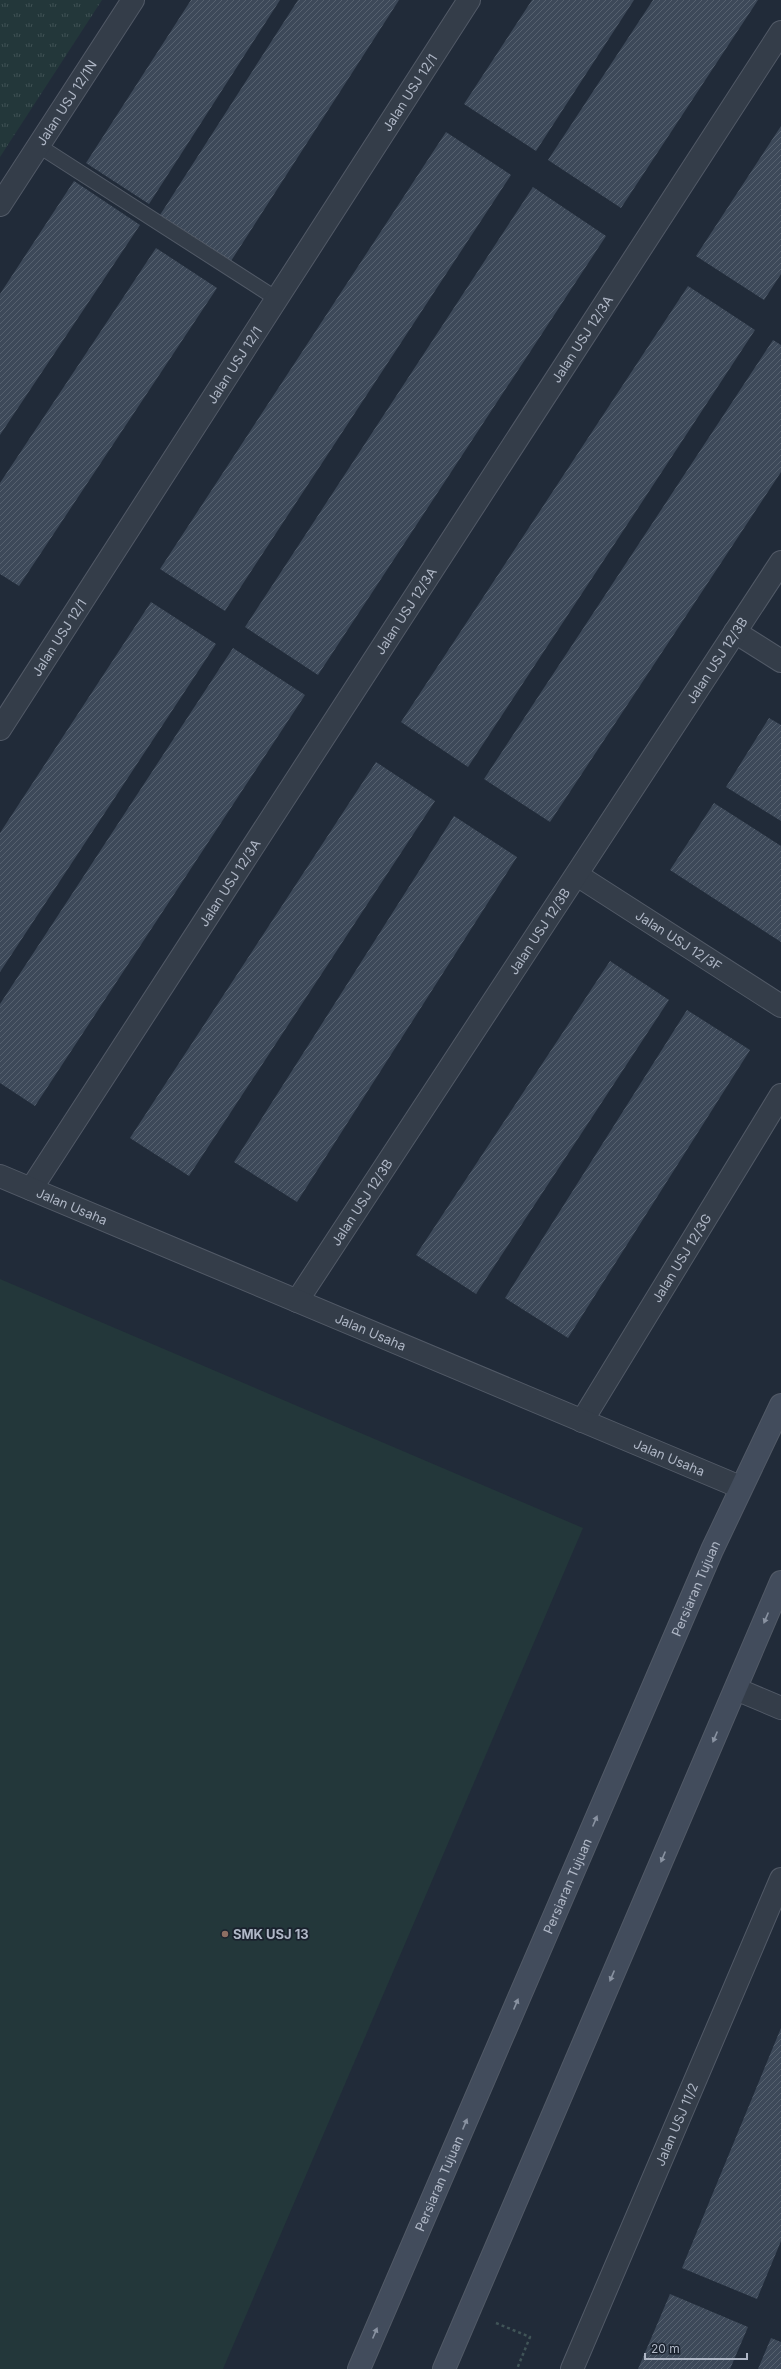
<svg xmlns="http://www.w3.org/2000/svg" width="781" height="2369" font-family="Inter,sans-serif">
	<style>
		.grass { fill: url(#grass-tufts) }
		.garden { fill: #23373a }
		.building { fill: url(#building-hatch) }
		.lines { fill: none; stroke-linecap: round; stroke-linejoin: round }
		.service-casing { stroke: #525a67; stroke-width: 16 }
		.minor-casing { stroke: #525a67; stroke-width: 24 }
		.tertiary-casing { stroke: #525a67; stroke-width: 24 }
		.secondary-casing { stroke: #525a67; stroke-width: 24 }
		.path { stroke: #405457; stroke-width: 2.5; stroke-dasharray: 3 3; stroke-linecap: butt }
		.service { stroke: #343d49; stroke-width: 14 }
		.minor { stroke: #343d49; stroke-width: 22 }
		.tertiary { stroke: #343d49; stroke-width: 22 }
		.secondary { stroke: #424c5c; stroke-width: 22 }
		.oneway { fill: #8992a1 }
		.education-dot { fill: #8d6e63; stroke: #1a222e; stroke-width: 1.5 }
		.labels { text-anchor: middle; stroke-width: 3.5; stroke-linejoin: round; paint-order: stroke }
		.street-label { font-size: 13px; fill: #afb7c6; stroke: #1a222e }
		.poi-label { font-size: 13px; font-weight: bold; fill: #afb7c6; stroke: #1a222e; text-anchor: start }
	</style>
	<defs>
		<pattern id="grass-tufts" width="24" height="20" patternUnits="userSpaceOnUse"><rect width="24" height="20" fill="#23373a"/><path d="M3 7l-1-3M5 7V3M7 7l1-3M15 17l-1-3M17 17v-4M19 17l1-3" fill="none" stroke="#405255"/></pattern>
		<pattern id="building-hatch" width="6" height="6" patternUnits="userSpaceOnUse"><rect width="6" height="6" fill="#3d4959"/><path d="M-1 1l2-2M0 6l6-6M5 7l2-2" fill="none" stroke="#56616f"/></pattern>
	</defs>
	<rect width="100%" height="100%" fill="#212b39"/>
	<path class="grass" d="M0,0H102L0,157Z"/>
	<path class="garden" d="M0,1279L583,1528L223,2369H0Z"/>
	<path class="building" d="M191,0H280L149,204L86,163Z
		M298,0H399L231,261L160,215Z
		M532,0H634L536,151L464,104Z
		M653,0H758L621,208L548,160Z
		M781,126V274L764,300L696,256Z
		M446,132L511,175L225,611L160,569Z
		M74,181L140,225L0,435V294Z
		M533,187L606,236L318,675L245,627Z
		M156,248L217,288L19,586L0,574V483Z
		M688,286L755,330L468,767L401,722Z
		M773,340L781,345V472L550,822L484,779Z
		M151,602L216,644L0,972V833Z
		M233,648L305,695L35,1106L0,1083V1004Z
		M769,718L781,725V821L726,787Z
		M376,762L435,801L189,1176L130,1138Z
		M714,803L781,846V942L670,870Z
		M454,816L517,857L297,1202L234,1162Z
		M610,961L669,1000L476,1294L416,1255Z
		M687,1010L750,1050L568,1338L505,1298Z
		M781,2028V2241L757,2299L682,2268Z
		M670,2294L748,2327L730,2369H638Z
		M771,2338L781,2342V2369H758Z"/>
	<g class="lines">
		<defs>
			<path id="service" d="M39,146L277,299"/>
			<g id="minor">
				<path id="s1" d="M0,205L133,0"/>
				<path d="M735,632L781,661"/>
				<path id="s2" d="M0,729L469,0"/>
				<path id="s3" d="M577,875L781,1006"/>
				<path id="s4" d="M31,1189L781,32"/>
				<path id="s5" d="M297,1301L781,562"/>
				<path id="s6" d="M582,1421L781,1095"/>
				<path d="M736,1689L781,1708"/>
				<path id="s7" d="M572,2369L781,1879"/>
			</g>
			<g id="tertiary">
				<path id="s8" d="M0,1176L740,1487"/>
			</g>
			<g id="secondary">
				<path id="s9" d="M359,2369L712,1550L781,1405"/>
				<path d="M444,2369L781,1582"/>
			</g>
		</defs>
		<use href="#service" class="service-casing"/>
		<use href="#minor" class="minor-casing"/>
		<use href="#tertiary" class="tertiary-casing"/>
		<use href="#secondary" class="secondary-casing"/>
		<path class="path" d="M496,2323L530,2337L517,2369"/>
		<use href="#service" class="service"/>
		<use href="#minor" class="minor"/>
		<use href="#tertiary" class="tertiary"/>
		<use href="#secondary" class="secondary"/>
	</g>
	<defs><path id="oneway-solid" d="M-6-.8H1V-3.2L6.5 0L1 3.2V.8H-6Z"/></defs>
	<g class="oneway">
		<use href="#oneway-solid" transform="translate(766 1618) rotate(113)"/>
		<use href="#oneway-solid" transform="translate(715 1737) rotate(113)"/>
		<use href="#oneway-solid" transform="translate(595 1821) rotate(-67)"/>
		<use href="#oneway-solid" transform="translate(663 1857) rotate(113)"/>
		<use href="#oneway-solid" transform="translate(612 1976) rotate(113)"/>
		<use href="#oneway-solid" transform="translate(516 2004) rotate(-67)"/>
		<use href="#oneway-solid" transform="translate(465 2124) rotate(-67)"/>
		<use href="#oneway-solid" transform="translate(375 2333) rotate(-67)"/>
	</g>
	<circle class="education-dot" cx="225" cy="1934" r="4"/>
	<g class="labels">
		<g class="street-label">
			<text dy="5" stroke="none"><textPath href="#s2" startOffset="757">Jalan USJ 12/1</textPath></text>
			<text dy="5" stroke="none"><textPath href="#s1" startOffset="122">Jalan USJ 12/1N</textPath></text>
			<text dy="5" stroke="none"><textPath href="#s4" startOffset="1013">Jalan USJ 12/3A</textPath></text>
			<text dy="5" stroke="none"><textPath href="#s2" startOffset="433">Jalan USJ 12/1</textPath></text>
			<text dy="5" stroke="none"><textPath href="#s4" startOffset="689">Jalan USJ 12/3A</textPath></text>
			<text dy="5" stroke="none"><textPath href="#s2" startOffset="109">Jalan USJ 12/1</textPath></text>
			<text dy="5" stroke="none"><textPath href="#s5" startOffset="766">Jalan USJ 12/3B</textPath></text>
			<text dy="5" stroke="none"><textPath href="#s4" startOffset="365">Jalan USJ 12/3A</textPath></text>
			<text dy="5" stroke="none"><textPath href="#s5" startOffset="442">Jalan USJ 12/3B</textPath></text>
			<text dy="5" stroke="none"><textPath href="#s3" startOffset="121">Jalan USJ 12/3F</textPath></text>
			<text dy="5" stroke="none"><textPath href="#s5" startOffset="118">Jalan USJ 12/3B</textPath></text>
			<text dy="5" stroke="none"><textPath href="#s8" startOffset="78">Jalan Usaha</textPath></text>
			<text dy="5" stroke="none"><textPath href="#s6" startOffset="191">Jalan USJ 12/3G</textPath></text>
			<text dy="5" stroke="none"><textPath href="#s8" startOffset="402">Jalan Usaha</textPath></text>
			<text dy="5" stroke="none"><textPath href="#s8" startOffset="726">Jalan Usaha</textPath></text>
			<text dy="5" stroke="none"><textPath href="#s9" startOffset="850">Persiaran Tujuan</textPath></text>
			<text dy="5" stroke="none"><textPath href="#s9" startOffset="526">Persiaran Tujuan</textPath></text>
			<text dy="5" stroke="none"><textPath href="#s7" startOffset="266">Jalan USJ 11/2</textPath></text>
			<text dy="5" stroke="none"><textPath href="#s9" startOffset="202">Persiaran Tujuan</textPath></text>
		</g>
		<g class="poi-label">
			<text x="233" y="1939">SMK USJ 13</text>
		</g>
	</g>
	<path d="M645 2353v6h102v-6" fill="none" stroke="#afb7c6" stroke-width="2"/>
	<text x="651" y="2353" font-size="12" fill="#afb7c6" stroke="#1a222e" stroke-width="3" paint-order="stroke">20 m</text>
</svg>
